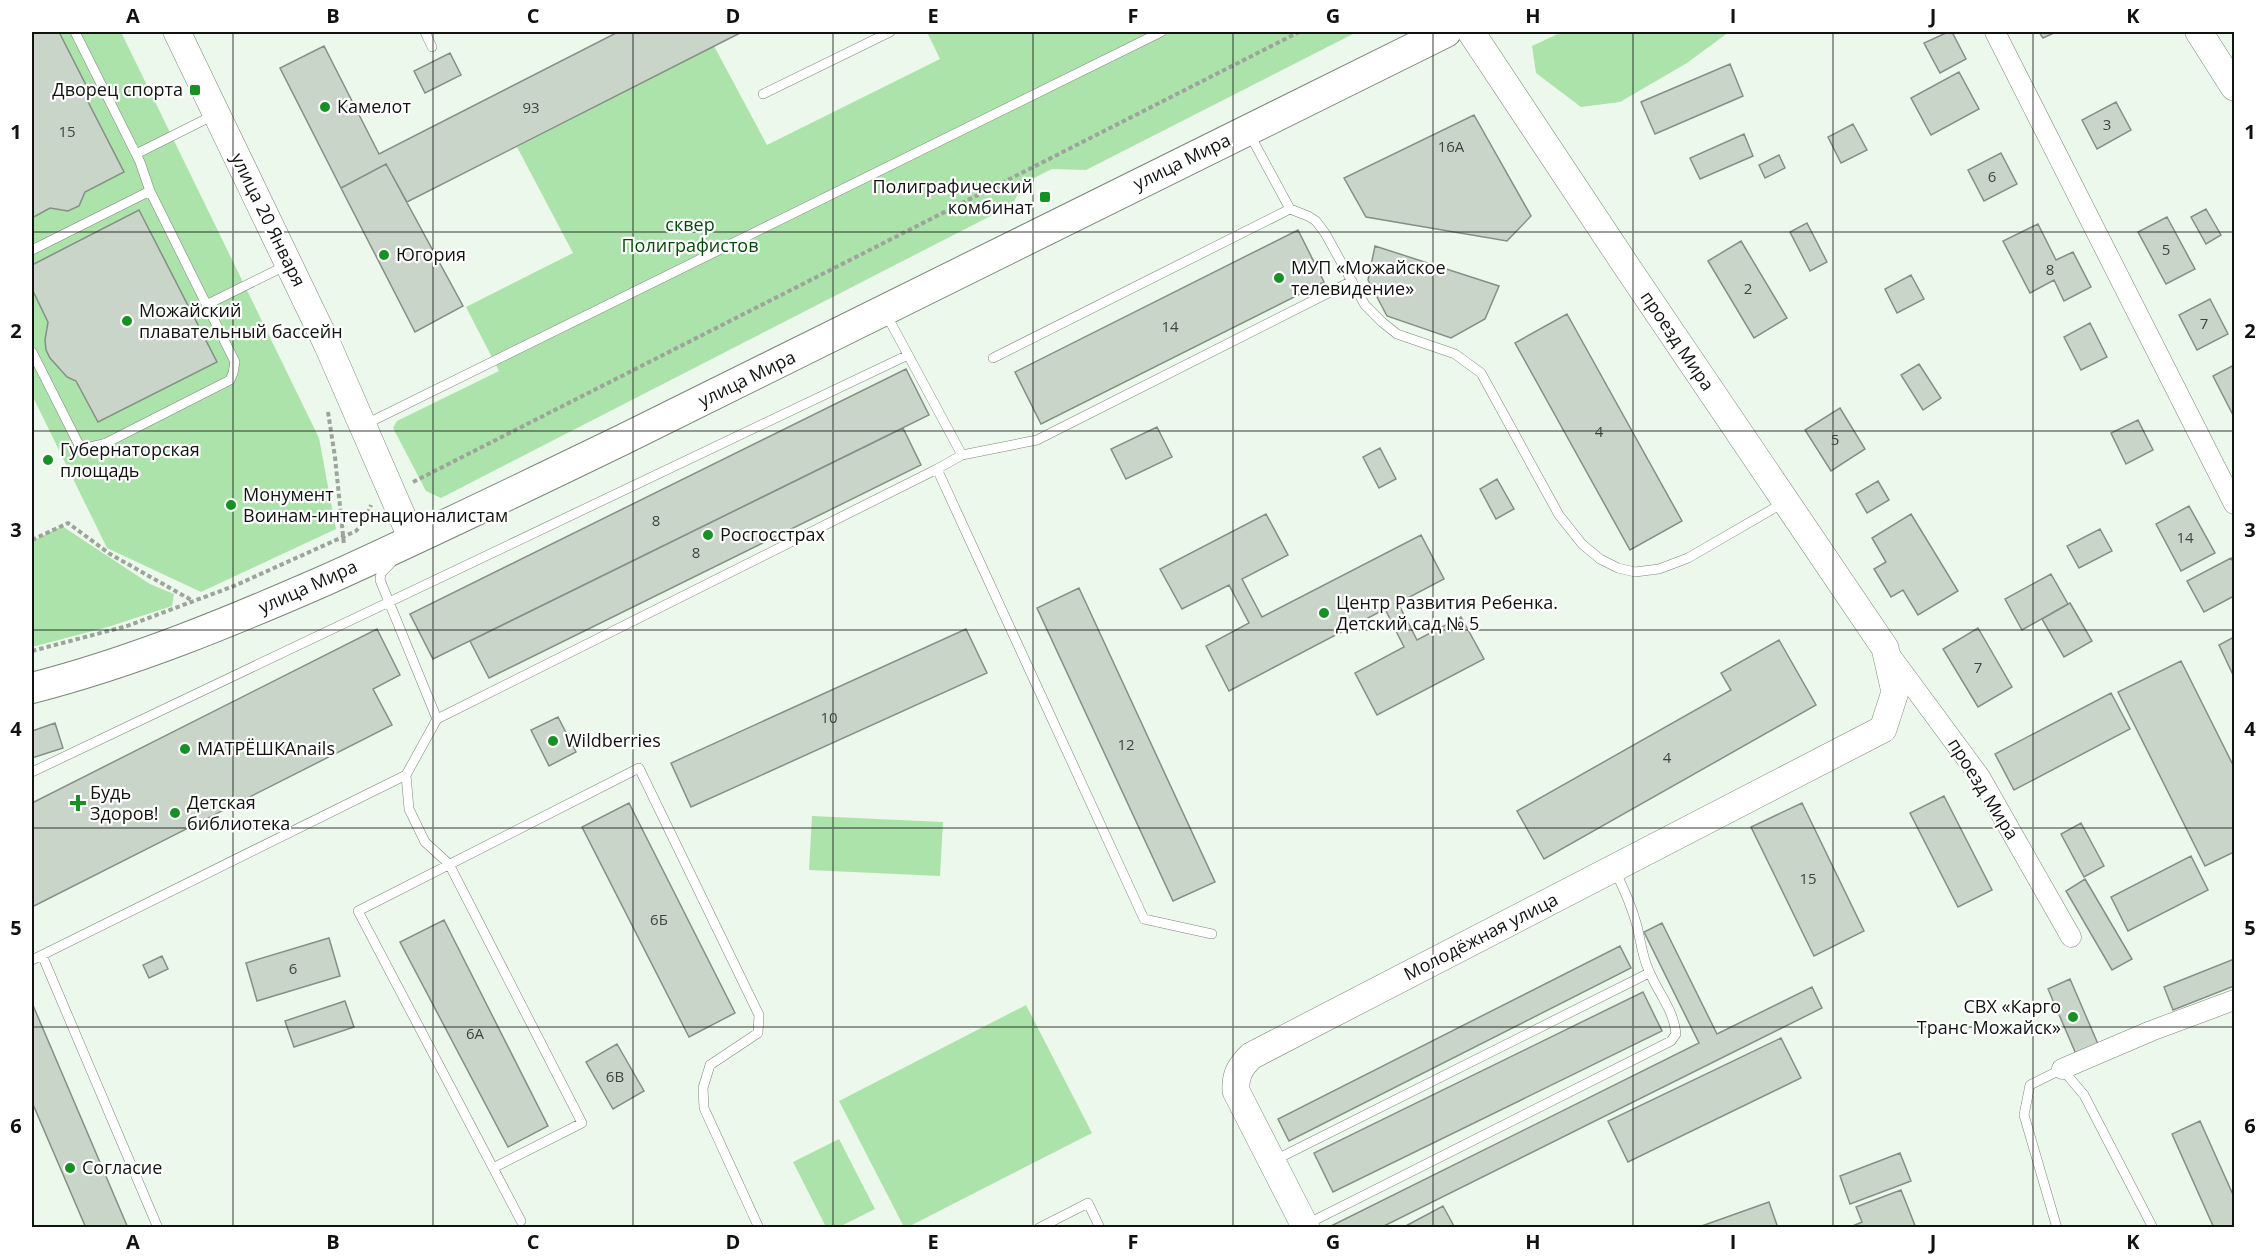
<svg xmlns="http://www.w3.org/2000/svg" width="2266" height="1259" font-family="'Open Sans',sans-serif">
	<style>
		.green { fill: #ace3aa }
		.building { fill: #cad5c9; stroke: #858f85; stroke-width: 1.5 }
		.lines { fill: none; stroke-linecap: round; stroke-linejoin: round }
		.lane-casing { stroke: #7c867c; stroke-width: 10 }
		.street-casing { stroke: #7c867c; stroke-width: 21 }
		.secondary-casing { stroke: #7c867c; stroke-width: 28 }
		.primary-casing { stroke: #7c867c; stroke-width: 32 }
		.path { stroke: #9ca49b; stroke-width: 4; stroke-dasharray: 4.5 3; stroke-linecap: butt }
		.lane { stroke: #fff; stroke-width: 9 }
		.street { stroke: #fff; stroke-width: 20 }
		.secondary { stroke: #fff; stroke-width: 27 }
		.primary { stroke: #fff; stroke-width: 30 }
		.grid { fill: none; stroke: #101310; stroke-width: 1.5; stroke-opacity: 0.55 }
		.poi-dot { fill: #159223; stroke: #fff; stroke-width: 2 }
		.labels { text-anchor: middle; stroke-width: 4.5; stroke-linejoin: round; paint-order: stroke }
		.number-label { font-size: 15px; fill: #3e443e }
		.poi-label { font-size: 18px; fill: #101310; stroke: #fff; text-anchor: start }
		.street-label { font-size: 18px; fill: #101310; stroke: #fff }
		.park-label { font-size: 18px; fill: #004c07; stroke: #fff }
		.neatline { fill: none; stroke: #101310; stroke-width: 2 }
		.grid-label { font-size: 20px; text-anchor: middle; font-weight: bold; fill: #101310 }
	</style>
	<rect width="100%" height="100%" fill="#edf8ec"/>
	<path class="green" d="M32,32H121L319,438L336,529L201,592L107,548L32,395Z
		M927,32H1357L1086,170L1052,169L1024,183L1012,205L441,498L426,491L393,428L397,421L499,371L466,307L573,253L517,147L714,46L767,145L940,59Z
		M1562,32H1729L1687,63L1620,102L1581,107L1536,73L1532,46Z
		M62,526L150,584L174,594L172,606L108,627L32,647V541Z
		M812,816L943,822L940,876L809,870Z
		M1026,1005L1092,1133L908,1227H904L839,1101Z
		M839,1139L875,1209L839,1227H826L793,1162Z"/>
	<path class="building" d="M32,32H59L88,89L83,92L124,172L85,192L79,206L68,211L50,208L32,218Z
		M618,32H742L407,202L386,164L341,188L280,68L324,46L379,154Z
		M1948,32H1952L1966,59L1940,73L1924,43Z
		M2039,32H2056L2043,38Z
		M450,53L461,75L425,93L414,71Z
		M1730,64L1743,96L1655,134L1641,102Z
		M1959,72L1979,109L1931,135L1911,98Z
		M2116,102L2131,130L2097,149L2082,120Z
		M1474,115L1531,216L1507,241L1366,217L1344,178Z
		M1853,124L1867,150L1841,163L1828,137Z
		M1744,134L1753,156L1700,179L1690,158Z
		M2001,153L2017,184L1984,201L1968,170Z
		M1779,155L1785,168L1765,178L1759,165Z
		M386,164L463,306L415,332L341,188Z
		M2206,209L2221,235L2206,244L2191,217Z
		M139,210L217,362L98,422L76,381L67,377L50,358L46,350L45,340L48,322L32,289V265Z
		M2167,217L2195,269L2166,284L2138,232Z
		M1807,223L1827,262L1810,271L1790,232Z
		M2038,224L2056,260L2073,252L2091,287L2064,301L2054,280L2030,293L2003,241Z
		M1298,230L1324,282L1041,424L1015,372Z
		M1741,241L1787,318L1754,338L1708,261Z
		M1375,246L1499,286L1485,319L1451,338L1387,316L1368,280Z
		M1911,275L1924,299L1897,313L1885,289Z
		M2210,299L2228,334L2197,350L2179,315Z
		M1567,314L1682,521L1630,550L1515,343Z
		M2090,323L2107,357L2081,370L2064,337Z
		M1919,364L1941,398L1923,410L1901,375Z
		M2234,365V417L2213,376Z
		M906,369L929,415L433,659L410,614Z
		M1840,408L1865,449L1831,471L1805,430Z
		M2138,420L2153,450L2126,464L2111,433Z
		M1157,427L1172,457L1126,479L1111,449Z
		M903,428L921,465L489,678L470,641Z
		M1380,448L1396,479L1379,488L1363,457Z
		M1497,479L1514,509L1496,519L1480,489Z
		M1878,481L1889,500L1867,513L1856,494Z
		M2189,506L2215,553L2181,571L2156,524Z
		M1266,514L1288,555L1242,579L1262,617L1421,535L1444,579L1398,603L1417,640L1461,617L1484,659L1377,715L1355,673L1404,647L1385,609L1229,691L1206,646L1249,623L1229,585L1182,609L1160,569Z
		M1911,514L1958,591L1918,615L1903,590L1891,597L1874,569L1886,562L1872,538Z
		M2100,529L2112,551L2079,568L2067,546Z
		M2231,558L2234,564V596L2204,612L2187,581Z
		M2051,574L2068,604L2022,630L2005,599Z
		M1079,588L1215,882L1173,901L1037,608Z
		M2070,603L2092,641L2064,657L2042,619Z
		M1978,628L2012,687L1978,707L1943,649Z
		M377,629L400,675L373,689L392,725L32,907V803Z
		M966,629L987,673L691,807L671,763Z
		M2234,637V677L2219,645Z
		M1779,640L1816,705L1544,859L1517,811L1731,690L1721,673Z
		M2181,661L2234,767V852L2205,866L2118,692Z
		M2111,693L2130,729L2014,790L1995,754Z
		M558,717L576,752L549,766L531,730Z
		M55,723L63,748L32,758V731Z
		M1944,796L1992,890L1958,907L1910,813Z
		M629,803L735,1013L689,1037L582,827Z
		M1802,803L1864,931L1814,956L1751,827Z
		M2081,823L2104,866L2084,877L2061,834Z
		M2191,856L2208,890L2128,931L2111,897Z
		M2085,879L2132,959L2112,970L2066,891Z
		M444,920L548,1126L508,1147L400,942Z
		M1662,923L1717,1034L1812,987L1822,1008L1380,1228H1331V1226L1699,1043L1644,932Z
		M329,938L340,976L257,1001L246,963Z
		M1620,946L1631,968L1289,1141L1278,1119Z
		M162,956L168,969L149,978L143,965Z
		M2234,959V986L2173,1010L2164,987Z
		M2070,979L2098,1044L2076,1054L2048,989Z
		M1643,992L1662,1031L1333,1192L1314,1153Z
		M345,1001L354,1027L294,1047L285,1021Z
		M32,1003L128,1228H86L32,1102Z
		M1781,1038L1801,1078L1628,1162L1608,1121Z
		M617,1044L644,1091L613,1109L586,1062Z
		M2200,1121L2234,1197V1225L2228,1228H2214L2172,1134Z
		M1900,1153L1911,1181L1850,1204L1840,1176Z
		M1901,1190L1916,1228H1848L1862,1222L1856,1207Z
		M1769,1202L1778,1228H1696Z
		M1443,1206L1455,1228H1402Z"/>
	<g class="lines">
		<defs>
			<path id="lane" d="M425,32L432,47
				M763,94L890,32
				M1250,135L1290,209
				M136,154L214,115
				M32,250L150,191L140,162L75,32
				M206,305L287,265
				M886,314L962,455L937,469L1144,919L1212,934
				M32,352L78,443L86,448L106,443L230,380L233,373L235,362L150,191
				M993,358L1290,209L1308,216L1316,221L1325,233L1365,305L1382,322L1397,334L1455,354L1481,373L1559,515L1582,544L1600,559L1618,568L1635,572L1659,569L1688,558L1783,503
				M364,425L1161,32
				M962,455L1037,440L1352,281
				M391,563L381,573L380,580L437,719
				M32,772L908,355
				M406,775L409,809L425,842L449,864L582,1123L493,1168
				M42,955L158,1228
				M32,960L406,775L437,719L937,469
				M1273,1161L1649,973
				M521,1221L358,911L639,768L759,1015L758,1033L710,1065L703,1088L704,1108L759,1228
				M1307,1224L1671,1041L1676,1034C1674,1010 1658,993 1649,971C1642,956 1641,942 1637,926C1632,907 1624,889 1615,871
				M1039,1228L1088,1203L1100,1228
				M2057,1228L2024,1115L2030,1085L2062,1069L2084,1095L2153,1228"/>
			<path id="street" d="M1995,32L2234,504
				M1890,655L1980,777L2071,937
				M2062,1069L2151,1031L2234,1000"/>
			<path id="secondary" d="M177,32L328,346L413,541
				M2199,32L2234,87
				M1306,1228L1236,1091C1235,1075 1240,1067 1251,1056L1883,729L1895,692L1885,648L1627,267L1471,32"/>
			<path id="primary" d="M32,688C133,662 230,622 326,580C426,535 525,487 624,439C899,305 1172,167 1446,32"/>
		</defs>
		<use href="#lane" class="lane-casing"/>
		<use href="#street" class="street-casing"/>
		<use href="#secondary" class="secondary-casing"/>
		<use href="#primary" class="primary-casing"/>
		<path class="path" d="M328,412L335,457L344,545
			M413,482L1299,32
			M32,540L68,523L110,554L193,601
			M32,651L127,626L234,586L356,531L365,521L371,505"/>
		<use href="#lane" class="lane"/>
		<use href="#street" class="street"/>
		<use href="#secondary" class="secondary"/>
		<use href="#primary" class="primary"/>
	</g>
	<path class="grid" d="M233,32V1228M433,32V1228M633,32V1228M833,32V1228M1033,32V1228M1233,32V1228M1433,32V1228M1633,32V1228M1833,32V1228M2033,32V1228M32,232H2234M32,431H2234M32,630H2234M32,828H2234M32,1027H2234"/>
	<g class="poi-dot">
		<rect x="189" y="84" width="12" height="12" rx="3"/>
		<circle cx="325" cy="107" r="6"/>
		<rect x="1039" y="191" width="12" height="12" rx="3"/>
		<circle cx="384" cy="255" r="6"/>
		<circle cx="1279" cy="278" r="6"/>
		<circle cx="127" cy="321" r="6"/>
		<circle cx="48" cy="460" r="6"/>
		<circle cx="231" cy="505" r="6"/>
		<circle cx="708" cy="535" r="6"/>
		<circle cx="1324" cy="613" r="6"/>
		<circle cx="553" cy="741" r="6"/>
		<circle cx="185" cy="749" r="6"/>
		<path d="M75 794h6v6h6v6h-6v6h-6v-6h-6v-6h6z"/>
		<circle cx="175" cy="813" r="6"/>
		<circle cx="2073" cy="1017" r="6"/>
		<circle cx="70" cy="1168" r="6"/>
	</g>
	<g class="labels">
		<g class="number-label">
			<text x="531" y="113">93</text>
			<text x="2107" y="130">3</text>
			<text x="67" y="137">15</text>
			<text x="1451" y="152">16А</text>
			<text x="1992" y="182">6</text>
			<text x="2166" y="255">5</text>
			<text x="2050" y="275">8</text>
			<text x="1748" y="294">2</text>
			<text x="2204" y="329">7</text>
			<text x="1170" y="332">14</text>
			<text x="1599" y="437">4</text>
			<text x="1835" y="445">5</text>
			<text x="656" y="526">8</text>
			<text x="2185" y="543">14</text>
			<text x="696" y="558">8</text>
			<text x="1978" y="673">7</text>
			<text x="829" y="723">10</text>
			<text x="1126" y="750">12</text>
			<text x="1667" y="763">4</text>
			<text x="1808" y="884">15</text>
			<text x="659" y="925">6Б</text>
			<text x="293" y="974">6</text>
			<text x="475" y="1039">6А</text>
			<text x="615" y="1082">6В</text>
		</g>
		<g class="poi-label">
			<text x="183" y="96" text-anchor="end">Дворец спорта</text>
			<text x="337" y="113">Камелот</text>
			<text x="1033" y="193" text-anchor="end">Полиграфический<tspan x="1033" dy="21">комбинат</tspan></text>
			<text x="396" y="261">Югория</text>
			<text x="1291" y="274">МУП «Можайское<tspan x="1291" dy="21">телевидение»</tspan></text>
			<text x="139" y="317">Можайский<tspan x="139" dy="21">плавательный бассейн</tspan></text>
			<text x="60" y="456">Губернаторская<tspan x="60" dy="21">площадь</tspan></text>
			<text x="243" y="501">Монумент<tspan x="243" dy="21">Воинам-интернационалистам</tspan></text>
			<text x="720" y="541">Росгосстрах</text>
			<text x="1336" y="609">Центр Развития Ребенка.<tspan x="1336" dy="21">Детский сад № 5</tspan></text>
			<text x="565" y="747">Wildberries</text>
			<text x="197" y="755">МAТРЁШКАnails</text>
			<text x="90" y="799">Будь<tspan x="90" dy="21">Здоров!</tspan></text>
			<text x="187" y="809">Детская<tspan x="187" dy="21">библиотека</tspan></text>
			<text x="2061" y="1013" text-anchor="end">СВХ «Карго<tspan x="2061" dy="21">Транс Можайск»</tspan></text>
			<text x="82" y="1174">Согласие</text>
		</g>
		<g class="street-label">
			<text transform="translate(1182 162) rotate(-26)" y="6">улица Мира</text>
			<text transform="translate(268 220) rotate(64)" y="6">улица 20 Января</text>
			<text transform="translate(1677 341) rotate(56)" y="6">проезд Мира</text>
			<text transform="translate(747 379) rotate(-26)" y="6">улица Мира</text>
			<text transform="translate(308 587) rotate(-24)" y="6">улица Мира</text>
			<text transform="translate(1983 789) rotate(58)" y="6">проезд Мира</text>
			<text transform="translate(1481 937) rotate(-27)" y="6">Молодёжная улица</text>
		</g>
		<g class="park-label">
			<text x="690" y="231">сквер<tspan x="690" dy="21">Полиграфистов</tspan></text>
		</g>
	</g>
	<rect width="2266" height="1259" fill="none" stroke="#ffffff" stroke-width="66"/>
	<rect x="33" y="33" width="2200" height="1193" class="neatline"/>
	<g class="grid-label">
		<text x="133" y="23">A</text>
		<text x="333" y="23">B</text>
		<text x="533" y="23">C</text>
		<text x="733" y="23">D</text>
		<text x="933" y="23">E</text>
		<text x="1133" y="23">F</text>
		<text x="1333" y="23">G</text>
		<text x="1533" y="23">H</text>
		<text x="1733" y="23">I</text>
		<text x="1933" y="23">J</text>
		<text x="2133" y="23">K</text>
		<text x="16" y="139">1</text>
		<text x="2250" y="139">1</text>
		<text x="16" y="338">2</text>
		<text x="2250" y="338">2</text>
		<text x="16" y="537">3</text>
		<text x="2250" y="537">3</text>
		<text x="16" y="736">4</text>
		<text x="2250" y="736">4</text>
		<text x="16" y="935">5</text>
		<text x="2250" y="935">5</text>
		<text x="16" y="1133">6</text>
		<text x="2250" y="1133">6</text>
		<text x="133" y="1249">A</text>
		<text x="333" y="1249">B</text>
		<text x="533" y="1249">C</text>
		<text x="733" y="1249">D</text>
		<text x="933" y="1249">E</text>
		<text x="1133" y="1249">F</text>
		<text x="1333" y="1249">G</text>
		<text x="1533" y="1249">H</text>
		<text x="1733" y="1249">I</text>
		<text x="1933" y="1249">J</text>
		<text x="2133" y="1249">K</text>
	</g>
</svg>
